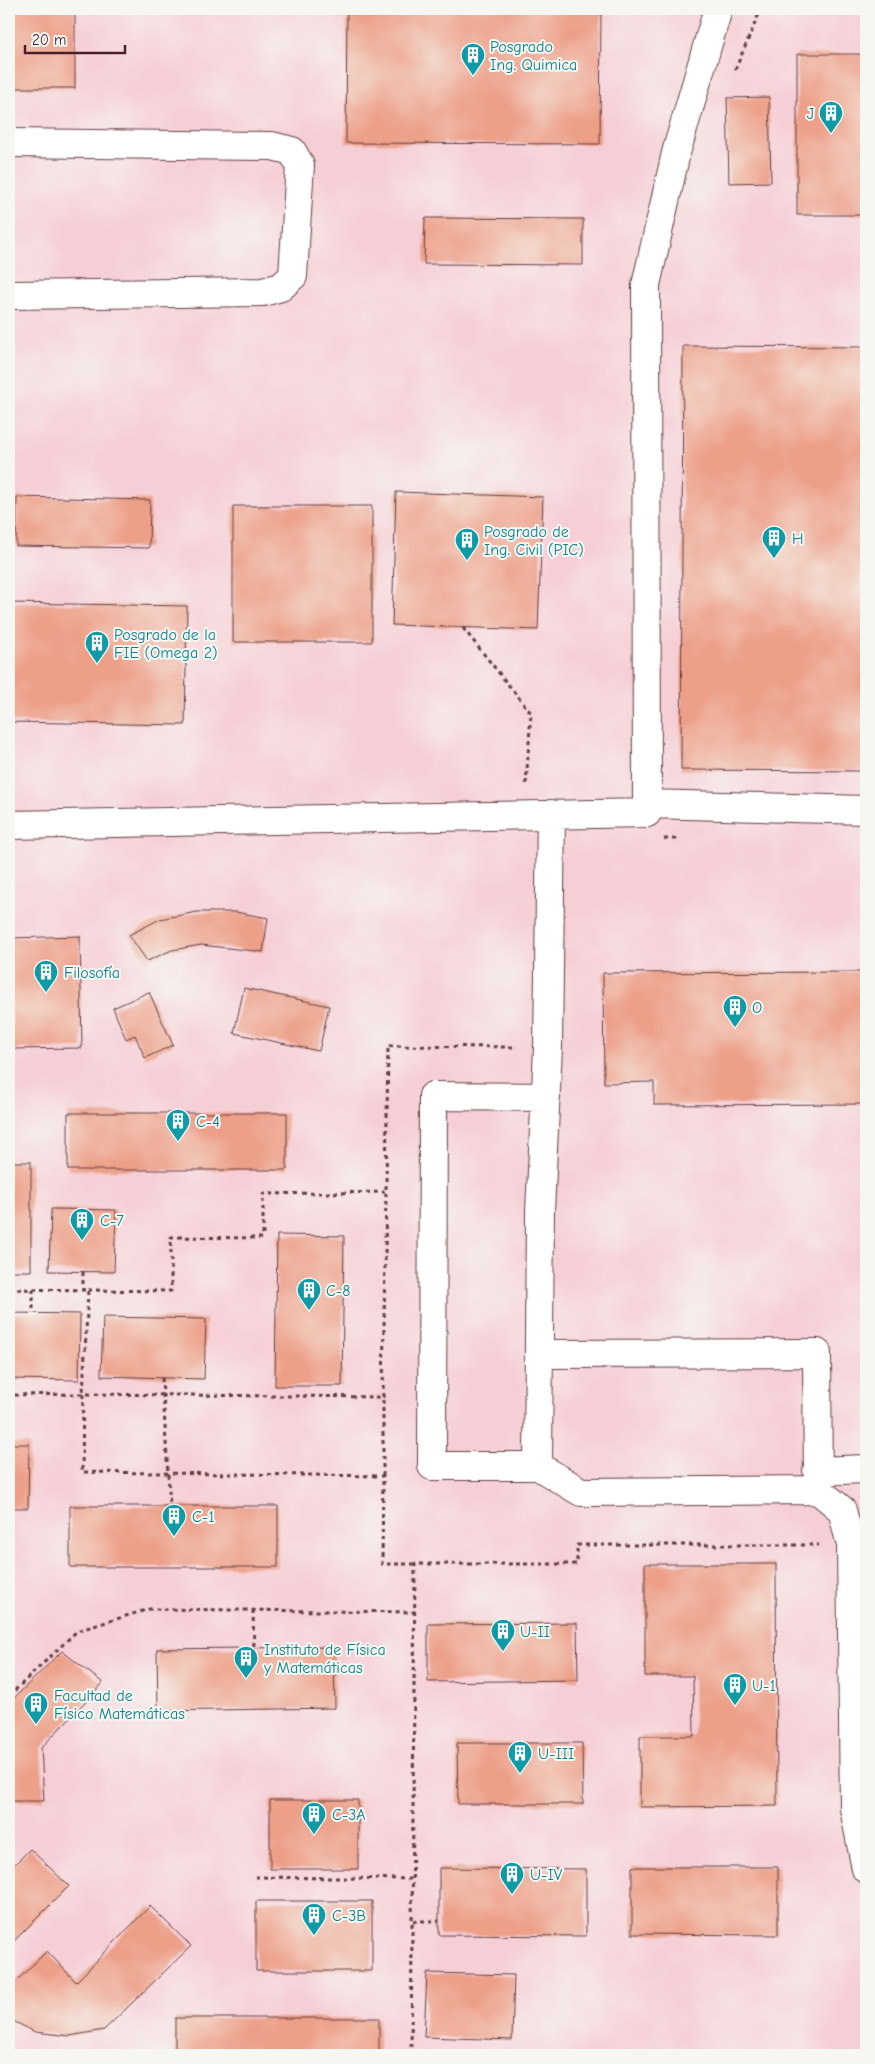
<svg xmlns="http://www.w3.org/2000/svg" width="875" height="2064" font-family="'Comic Neue',sans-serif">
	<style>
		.built { fill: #f6cfd6 }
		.building { fill: #ed9f87 }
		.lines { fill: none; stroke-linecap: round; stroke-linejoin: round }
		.minor-casing { stroke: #623c40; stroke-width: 30 }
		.path { stroke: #623c40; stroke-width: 3; stroke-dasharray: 4 4; stroke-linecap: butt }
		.minor { stroke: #fff; stroke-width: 28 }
		.labels { text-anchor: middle; stroke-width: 4; stroke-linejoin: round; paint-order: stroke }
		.culture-label { font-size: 16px; fill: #0d838f; stroke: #f6f6f2; text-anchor: start }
	</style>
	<rect width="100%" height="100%" fill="#f6f6f2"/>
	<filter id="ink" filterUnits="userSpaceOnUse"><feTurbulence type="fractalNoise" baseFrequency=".02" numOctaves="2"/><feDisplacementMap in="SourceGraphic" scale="10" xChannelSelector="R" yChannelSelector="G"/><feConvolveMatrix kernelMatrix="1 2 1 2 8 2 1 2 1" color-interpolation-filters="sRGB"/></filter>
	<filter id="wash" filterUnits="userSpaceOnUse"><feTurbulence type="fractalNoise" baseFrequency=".0096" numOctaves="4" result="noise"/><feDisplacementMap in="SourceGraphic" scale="20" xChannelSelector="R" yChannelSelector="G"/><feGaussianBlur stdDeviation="1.12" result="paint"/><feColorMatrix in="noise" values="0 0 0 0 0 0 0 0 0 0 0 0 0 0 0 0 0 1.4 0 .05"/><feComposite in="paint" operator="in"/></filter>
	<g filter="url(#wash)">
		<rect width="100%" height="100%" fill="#e9dfba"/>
		<path class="built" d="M9,9H866V2055H9Z"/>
		<g id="blocks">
			<path class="building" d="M9,9H75V88H9Z
				M347,9H601L600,144L346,143Z
				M797,54H866V215H797Z
				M769,97L771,182L729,183L727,98Z
				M425,218L583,219V265L424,264Z
				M683,346L866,347V771L681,770Z
				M396,492L543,497L538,630L392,625Z
				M17,497L150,500L149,548L16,546Z
				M233,506H372V642H233Z
				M9,603L187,606L185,725L9,722Z
				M197,912H236L268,918L263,952L201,945L172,950L147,961L129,935L160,919Z
				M80,936L82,1048L12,1049L10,938Z
				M866,972V1104L654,1105V1082L604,1083L603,973Z
				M244,988L329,1006L319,1051L234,1033Z
				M149,992L173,1045L145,1058L135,1035L126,1039L113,1008Z
				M68,1113H287V1170H68Z
				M9,1162H31V1271H9Z
				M51,1209L116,1210L114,1272L49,1271Z
				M277,1235L344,1236L342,1386H275Z
				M9,1313L80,1314L79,1380L9,1379Z
				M103,1317L206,1319L204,1379L101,1376Z
				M9,1444H29L28,1508H9Z
				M70,1506H278V1567H70Z
				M645,1564H776L777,1806L640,1807V1736H694L693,1676H645Z
				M577,1623L578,1680L428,1682V1624Z
				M334,1647L335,1708L158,1711L157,1649Z
				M62,1651L103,1683L41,1748L44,1801H9V1703Z
				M457,1743H582L583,1804H458Z
				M270,1800H358V1869H270Z
				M30,1849L69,1886L9,1946V1870Z
				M632,1867H778V1935L632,1934Z
				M439,1868L586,1869V1936L439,1935Z
				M256,1901H372V1971H256Z
				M150,1906L191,1946L104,2030L70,2036L35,2032L9,2019V1988L47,1951L76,1982Z
				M427,1973L514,1975L512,2040L424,2037Z
				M175,2018H379V2055H175Z"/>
		</g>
	</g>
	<g filter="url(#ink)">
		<use href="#blocks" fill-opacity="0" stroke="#623c40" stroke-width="1"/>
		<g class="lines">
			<defs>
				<path id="minor" d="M9,143L272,146L292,151L300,165L293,276L281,287L263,292L9,295
					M648,804L866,810
					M551,814L548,1048L540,1211L538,1466L581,1492L818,1490L842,1510L851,1545L854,1808L866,1869
					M9,825L647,813L646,285L676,153L718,9
					M539,1354L817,1353L818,1490
					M538,1466H432L433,1096L546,1097
					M817,1471L866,1469"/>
			</defs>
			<use href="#minor" class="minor-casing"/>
			<path class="path" d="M735,70L761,9
				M463,628L531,713L526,785
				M664,839H675V835
				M83,1272V1290
				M9,1289L88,1290L83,1394L9,1395
				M33,1289V1313
				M88,1290L171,1291V1237L263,1238V1194L385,1192
				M162,1378L170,1506
				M383,1476V1397
				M415,1564H382L383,1476L82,1472L83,1394L383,1397L388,1046L517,1047
				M253,1610L254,1648
				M9,1696L77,1631L149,1609L415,1612
				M255,1877L413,1879
				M413,1921H439
				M411,2055L415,1564H577V1545H819"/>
			<use href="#minor" class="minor"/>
		</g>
	</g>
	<defs>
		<symbol id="building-pin" viewBox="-11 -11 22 30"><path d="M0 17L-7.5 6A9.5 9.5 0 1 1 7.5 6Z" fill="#0f9aa8" stroke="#f6f6f2"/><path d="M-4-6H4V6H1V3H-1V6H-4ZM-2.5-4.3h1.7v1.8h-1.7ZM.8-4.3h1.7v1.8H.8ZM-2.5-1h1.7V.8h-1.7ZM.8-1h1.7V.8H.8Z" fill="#fff"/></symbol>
	</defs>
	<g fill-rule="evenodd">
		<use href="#building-pin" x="459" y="41" width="28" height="38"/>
		<use href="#building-pin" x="817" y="99" width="28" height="38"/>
		<use href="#building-pin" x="760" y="524" width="28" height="38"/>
		<use href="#building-pin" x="453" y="526" width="28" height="38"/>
		<use href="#building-pin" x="83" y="629" width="28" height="38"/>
		<use href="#building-pin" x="32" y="958" width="28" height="38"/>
		<use href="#building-pin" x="721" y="993" width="28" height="38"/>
		<use href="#building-pin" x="164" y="1107" width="28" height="38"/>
		<use href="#building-pin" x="68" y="1206" width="28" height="38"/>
		<use href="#building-pin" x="295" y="1276" width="28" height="38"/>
		<use href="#building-pin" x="160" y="1502" width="28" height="38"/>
		<use href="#building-pin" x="489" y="1617" width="28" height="38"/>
		<use href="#building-pin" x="232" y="1644" width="28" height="38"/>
		<use href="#building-pin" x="721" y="1671" width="28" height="38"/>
		<use href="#building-pin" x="22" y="1690" width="28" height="38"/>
		<use href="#building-pin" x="506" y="1739" width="28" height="38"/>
		<use href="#building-pin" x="300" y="1800" width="28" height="38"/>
		<use href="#building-pin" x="498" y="1860" width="28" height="38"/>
		<use href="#building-pin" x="300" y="1901" width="28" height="38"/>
	</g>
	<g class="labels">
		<g class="culture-label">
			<text x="490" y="52">Posgrado<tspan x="490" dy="18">Ing. Quimica</tspan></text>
			<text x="814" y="119" text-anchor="end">J</text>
			<text x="484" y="537">Posgrado de<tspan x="484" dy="18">Ing. Civil (PIC)</tspan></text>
			<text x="792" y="544">H</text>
			<text x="114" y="640">Posgrado de la<tspan x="114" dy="18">FIE (Omega 2)</tspan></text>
			<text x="64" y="978">Filosofía</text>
			<text x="752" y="1013">O</text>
			<text x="196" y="1127">C-4</text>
			<text x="100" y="1226">C-7</text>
			<text x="326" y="1296">C-8</text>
			<text x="192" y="1522">C-1</text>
			<text x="520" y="1637">U-II</text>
			<text x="264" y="1655">Instituto de Física<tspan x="264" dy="18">y Matemáticas</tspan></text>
			<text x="752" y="1691">U-1</text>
			<text x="54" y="1701">Facultad de<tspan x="54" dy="18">Físico Matemáticas</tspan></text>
			<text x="538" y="1759">U-III</text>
			<text x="332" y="1820">C-3A</text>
			<text x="530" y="1880">U-IV</text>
			<text x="332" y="1921">C-3B</text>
		</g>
	</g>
	<rect width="875" height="2064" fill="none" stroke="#f6f6f2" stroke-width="30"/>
	<path d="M25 45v8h100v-8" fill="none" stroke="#4a1f2b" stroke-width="2.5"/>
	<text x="32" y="45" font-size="15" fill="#4a1f2b" stroke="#f6f6f2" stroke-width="4" paint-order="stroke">20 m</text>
</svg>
